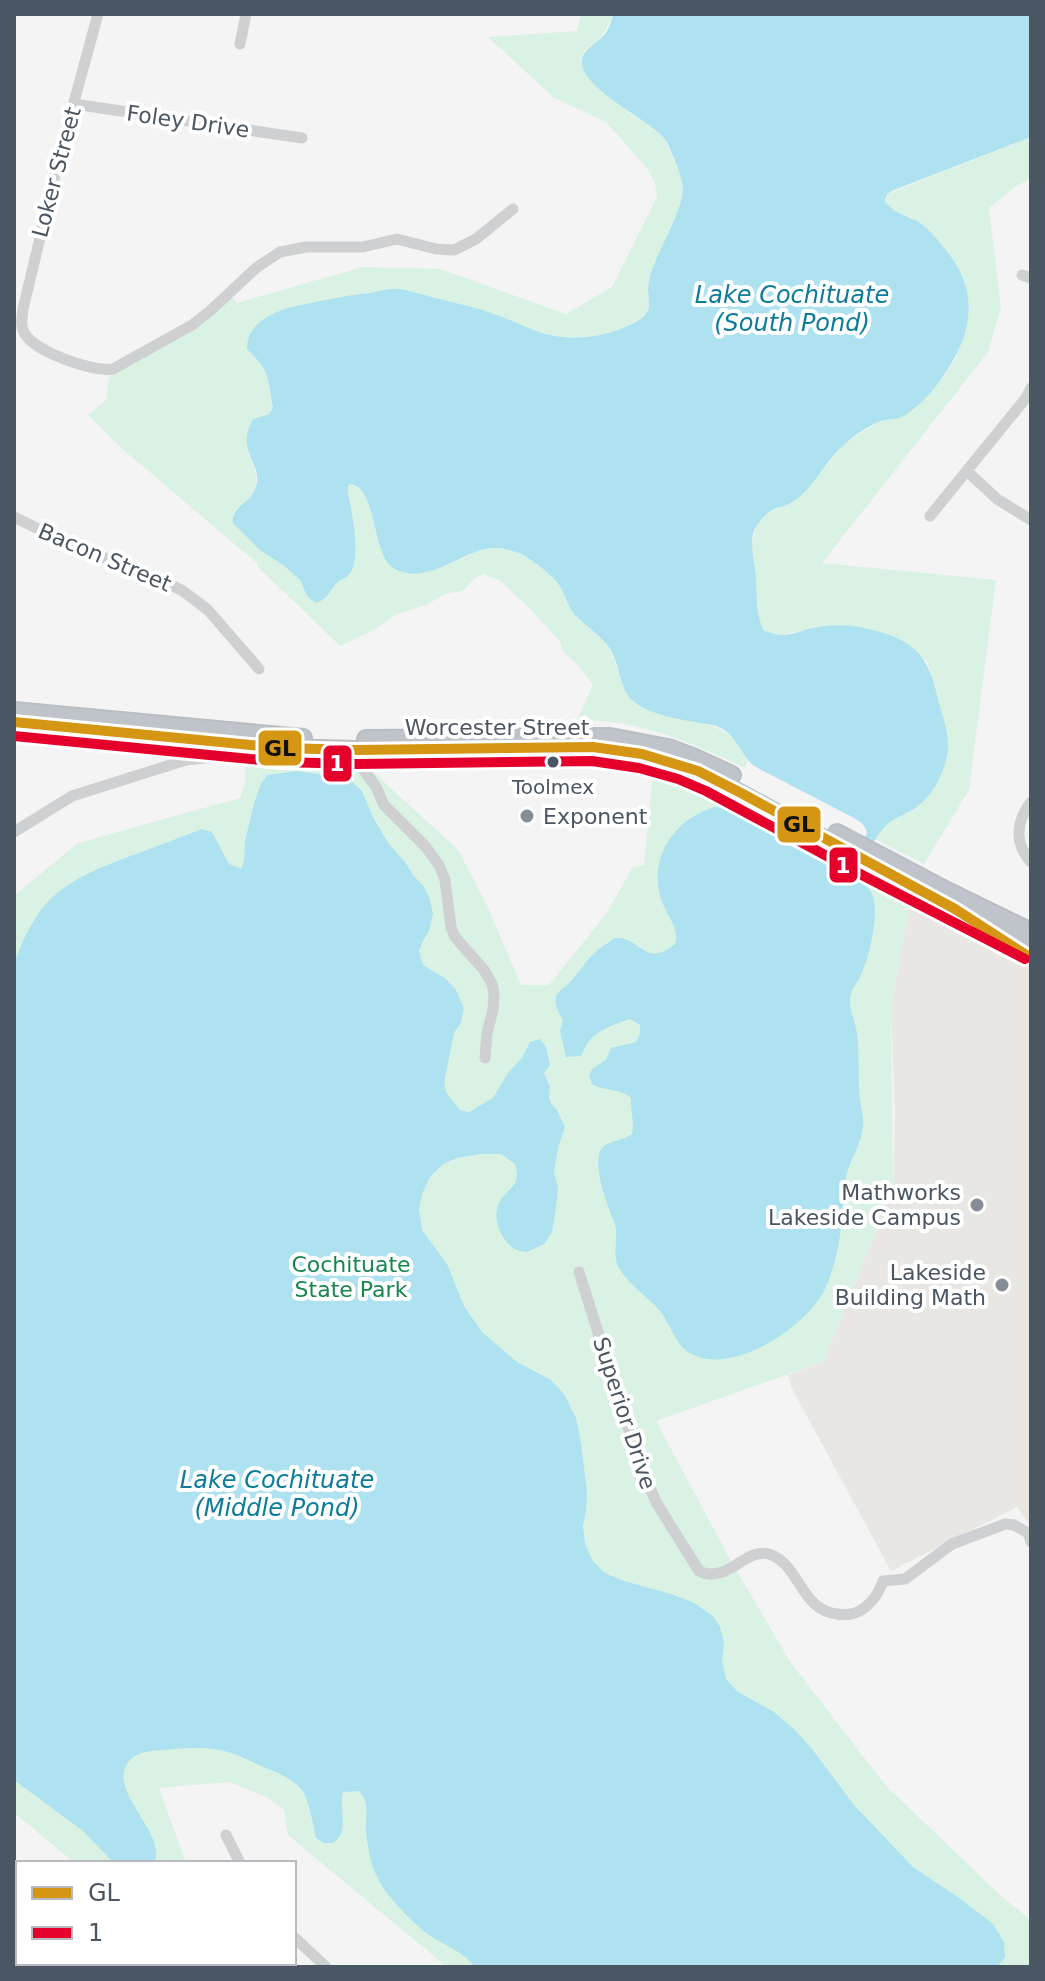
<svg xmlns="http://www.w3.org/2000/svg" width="1045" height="1981" font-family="'DejaVu Sans',sans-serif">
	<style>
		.commercial { fill: #e8e7e3 }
		.green { fill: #d9f2e3 }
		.water { fill: #aee2f0 }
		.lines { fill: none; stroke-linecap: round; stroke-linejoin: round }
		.highway-casing { stroke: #b9bec3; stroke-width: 20 }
		.minor { stroke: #ced0d2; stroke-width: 11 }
		.highway { stroke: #bec4c9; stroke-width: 16 }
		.bus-1-casing { stroke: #fff; stroke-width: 16 }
		.bus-2-casing { stroke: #fff; stroke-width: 16 }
		.bus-1 { stroke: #d49613; stroke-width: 10 }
		.bus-2 { stroke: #e4002b; stroke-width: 10 }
		.bus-dot { fill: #4a5661; stroke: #fff; stroke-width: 3 }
		.poi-dot { fill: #868d94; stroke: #fff; stroke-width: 3 }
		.labels { text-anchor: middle; stroke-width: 8; stroke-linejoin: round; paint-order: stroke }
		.bus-label { font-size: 20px; fill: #4a5661; stroke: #fff }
		.street-label { font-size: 22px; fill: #4a5661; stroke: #fff }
		.poi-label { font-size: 22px; fill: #4a5661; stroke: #fff; text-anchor: end }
		.park-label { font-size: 22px; fill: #17864f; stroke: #fff }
		.water-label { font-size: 24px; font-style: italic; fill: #0c7c9b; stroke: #fff }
		.line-badge { stroke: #fff; stroke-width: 3 }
		.badge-label { font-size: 22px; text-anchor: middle; font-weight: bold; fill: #fff }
		.pale-badge-label { font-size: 22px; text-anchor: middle; font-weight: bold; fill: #111 }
	</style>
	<rect width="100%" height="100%" fill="#f4f4f4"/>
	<path class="commercial" d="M910,900L1014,955L1031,967V1527L1017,1507L891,1571L791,1387L788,1375L823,1362L893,1188L895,1116L891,1008Z"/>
	<path class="green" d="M581,14H613C607,31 599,41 584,51L602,92L617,101L629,113L649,125L664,138L681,176L682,195L678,210L651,273L648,289L649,303L647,312L641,319L626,327L607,334L586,338L561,337L538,332L482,310L397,289L367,293L247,348C253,355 260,362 264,369C270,380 270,395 273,408L269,414L263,415L248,453C261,477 260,495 235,510L234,523L300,580L307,596L325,598L339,581L349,574L355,546L348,494V487L350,484C377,487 372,553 393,567C412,580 444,567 463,558C468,556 474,552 479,550C488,547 501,548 510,550C527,555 548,571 559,585C565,593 566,604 573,612C584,626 602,636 611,652C618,666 622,692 634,701C673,732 725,706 748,761L744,768C692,742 636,719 577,720L593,685L579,666L562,650L560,641L530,609L501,581L483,574L474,579L463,591L445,594L426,605L397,614L377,628L340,646L257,566L258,564L126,452L88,415L106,400L109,378L112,374L232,297L237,303L362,267L440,269L566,314L612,287L657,197L655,183L646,167L607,123L553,97L488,37L577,31Z
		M1031,137V178L1015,187L989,208L1001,308L988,352L822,563L996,580L969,790L924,864L875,839L889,822L917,807L932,790L939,705L927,661L893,636L869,629L841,625L816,627L782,635L764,631L758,620L751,548L755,528L769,510L791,503L807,488L845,443L881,421L899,418L926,397L944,376L956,358L965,334L969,309L912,217C901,213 882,209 887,194Z
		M243,758L296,761H368L369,768L458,850L486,903L521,985H549L606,914L633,867L644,865L653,775L725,799L910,900L891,1008L893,1188L823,1362L656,1421L732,1563L791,1663L886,1786L1001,1896L1031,1920V1967H447L288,1835L284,1809L264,1796L229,1782L159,1788L186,1863H75L14,1813V896L78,843L240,798L246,779Z"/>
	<path class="water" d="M613,14H1031V137L894,190L887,194C885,200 884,200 888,205C896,214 910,216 920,223C930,230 937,239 945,249C966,275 974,300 965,333C958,360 925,408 899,418C893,420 887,419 881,421C869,426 854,435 845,444C825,460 814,489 792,502C778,511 775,503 761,520C759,523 756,526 754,530C749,546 755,562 756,578C757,596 755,614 764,631C770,632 777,635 782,635C794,635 806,628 818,627C836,624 855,625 873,630C913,640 928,655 937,695C941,713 949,730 948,749C946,770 934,794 917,807C909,813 898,816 890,822C874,835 866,857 859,875C863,883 872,890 874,900C878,918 869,960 860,977C855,986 849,992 850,1004C851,1014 856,1024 857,1034C860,1058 857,1083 861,1106C861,1110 863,1114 863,1118C865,1139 851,1157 846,1176C843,1190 843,1204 842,1218C840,1242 835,1267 825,1289C807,1327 729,1379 688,1352C675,1343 670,1324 661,1312C649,1298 627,1283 619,1268C611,1255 620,1237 614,1221C607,1205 589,1158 604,1146C612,1141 623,1140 632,1134C635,1122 630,1111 631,1098C620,1088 605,1092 592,1084L589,1075L593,1068L606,1060L611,1048L636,1042L640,1034V1025L630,1019C615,1024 596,1030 587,1044C585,1048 583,1052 581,1056L566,1057L560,1031L563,1020C559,1013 554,1005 556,996C559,990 565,988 569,983C584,968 588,954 608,943C612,940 613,938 619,938C640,939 647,968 675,944C680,930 668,917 663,904C650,873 662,839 688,820C700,812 715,804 729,806L842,868L850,865L867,833C865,825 861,822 854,818L754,766C742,756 737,738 723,729C716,725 707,724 700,723C679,719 647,715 631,699C620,688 619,663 610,649C601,636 586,626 575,615C568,607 566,597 561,588C555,577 536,563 525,556C512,549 492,545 478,551C454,559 419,586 392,567C372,553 377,487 350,484L348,487V494C352,512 362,560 349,575C346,578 341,579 338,582C330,590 328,599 316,603L307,596L300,580L283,565L260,550L233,523C231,508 246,505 253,493C269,466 233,454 253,419L269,414L273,408C270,395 270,380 264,369C260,362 253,355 247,349C247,324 270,313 292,307C318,301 343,296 370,293C379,291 390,288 400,289C412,291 424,295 435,298C455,303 475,307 494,314C509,319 524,327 539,332C566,341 596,339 623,328C630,325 643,320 647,312C651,304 648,295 648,288C649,282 650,275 652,270C660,247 678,218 682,196C684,184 680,173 675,161C671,152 668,141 661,135C643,117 583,88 582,63C581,48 600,43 607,31C610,26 612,19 613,14Z
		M297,771L338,777L351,781L362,791L373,817L388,843L405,862L413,875L424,887L430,900L433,914L429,931L423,941L419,951L423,965L446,979L456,990L464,1008L461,1022L454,1033L444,1083L446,1092L460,1110L469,1112L493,1098L508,1073L522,1058L530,1042L540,1039L546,1047L550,1065L544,1073L550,1087L549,1098L551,1103L557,1110L565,1127L558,1148L554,1172L558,1188L556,1208L552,1232L544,1244L527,1252C523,1251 518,1251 515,1249C500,1240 492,1218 499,1203C507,1187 522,1188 515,1164L501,1154H481L457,1158L443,1164L430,1177L422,1194L419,1209L422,1230L447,1264L464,1306L482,1332L517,1362L551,1380L564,1394L576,1418L581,1443L587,1492L586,1511L583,1526L585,1543L592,1560L605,1573L624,1581L671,1594L694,1603L713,1616L720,1627L724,1642L722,1661L726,1679L738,1692L774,1712L795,1730L812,1749L854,1805L913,1867L962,1900L993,1924L1004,1942L1005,1957L997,1967H475C463,1951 445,1946 429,1935C419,1929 388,1897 382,1886C376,1876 370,1862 369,1851C367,1843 366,1834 366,1826C366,1812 369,1801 359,1791L343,1792C338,1810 351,1830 333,1843H324L316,1838C314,1827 308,1797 302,1790C293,1779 279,1773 266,1768C254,1763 243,1757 231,1753C210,1746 186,1748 164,1750C149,1751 134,1751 126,1766C113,1791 154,1824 156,1851C157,1855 155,1859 155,1863H114L83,1831L14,1780V964C22,942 31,921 46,904C71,876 110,864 144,851C164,844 183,836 202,829L212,832L229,864L241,869L244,861L245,841L254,804L260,786L267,775Z"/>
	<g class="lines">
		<defs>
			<path id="highway" d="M14,711L303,738
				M14,722L281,748L357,750L593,747L642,754L683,766L712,778L868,863L1031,947
				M366,739L610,737L668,748L695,758L732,775
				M837,833L947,891L1031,932"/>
		</defs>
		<use href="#highway" class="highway-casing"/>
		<path class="minor" d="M98,14L62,146L23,309C22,318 20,326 25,334C36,352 92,372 113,369L192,325L210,311L256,268L280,252L306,247H363L397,239L436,249L454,250L476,239L513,209
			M240,44L246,14
			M74,104L302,138
			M1022,275L1031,278
			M968,472L997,499L1031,520
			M930,516L1026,398L1031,388
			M14,517L67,543L161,580L183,591L208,610L259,669
			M357,750L361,766L376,787L384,805L425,846L439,865L445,880L451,927L455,937L484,970L492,984L494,993L493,1010L487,1033L485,1058
			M1031,802C1016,822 1014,843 1031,862
			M14,832L72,796L186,760L214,757
			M579,1272L638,1459L656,1502L699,1571C727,1585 745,1547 769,1554C800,1564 800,1610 837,1614C844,1615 849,1615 855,1613C870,1607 878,1595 883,1581L905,1579L952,1544L1005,1524L1014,1525L1028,1533L1031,1542
			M226,1835L240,1863
			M14,1927L18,1929
			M294,1937L326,1967
			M62,1963L65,1967
			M133,1967L137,1963"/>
		<use href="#highway" class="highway"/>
		<defs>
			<path id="bus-1" d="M14,722L281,748L357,750L593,747L642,754L698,771L741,793L955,909L1031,958"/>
			<path id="bus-2" d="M14,736L281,762L357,764L592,761L639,768L678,779L706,791L862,875L1025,959"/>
		</defs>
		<use href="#bus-1" class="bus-1-casing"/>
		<use href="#bus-2" class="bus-2-casing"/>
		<use href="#bus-1" class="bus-1"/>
		<use href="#bus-2" class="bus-2"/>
	</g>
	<circle class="bus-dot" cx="553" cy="762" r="7"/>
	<g class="poi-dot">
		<circle cx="527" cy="816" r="8"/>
		<circle cx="977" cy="1205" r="8"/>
		<circle cx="1002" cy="1285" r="8"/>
	</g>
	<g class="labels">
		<g class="bus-label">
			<text x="553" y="794">Toolmex</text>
		</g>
		<g class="street-label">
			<text transform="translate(188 121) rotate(8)" y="8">Foley Drive</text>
			<text transform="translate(56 172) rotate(-75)" y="8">Loker Street</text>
			<text transform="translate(105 557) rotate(23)" y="8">Bacon Street</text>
			<text x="497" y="735">Worcester Street</text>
			<text transform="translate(625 1413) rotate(72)" y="8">Superior Drive</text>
		</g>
		<g class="poi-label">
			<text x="543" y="824" text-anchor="start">Exponent</text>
			<text x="961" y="1200">Mathworks<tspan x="961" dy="25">Lakeside Campus</tspan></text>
			<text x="986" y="1280">Lakeside<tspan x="986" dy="25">Building Math</tspan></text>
		</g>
		<g class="park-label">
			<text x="351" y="1272">Cochituate<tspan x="351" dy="25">State Park</tspan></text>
		</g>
		<g class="water-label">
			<text x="792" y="303">Lake Cochituate<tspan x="792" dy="28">(South Pond)</tspan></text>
			<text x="277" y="1488">Lake Cochituate<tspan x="277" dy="28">(Middle Pond)</tspan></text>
		</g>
	</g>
	<g class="line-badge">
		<rect x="257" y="729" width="46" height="38" rx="8" fill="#d49613"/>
		<rect x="322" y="744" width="31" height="39" rx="8" fill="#e4002b"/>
		<rect x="776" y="805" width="46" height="39" rx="8" fill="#d49613"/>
		<rect x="828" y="846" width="31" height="38" rx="8" fill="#e4002b"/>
	</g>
	<g class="badge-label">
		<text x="337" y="771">1</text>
		<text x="843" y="873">1</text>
	</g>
	<g class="pale-badge-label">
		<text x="280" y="756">GL</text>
		<text x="799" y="832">GL</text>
	</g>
	<rect width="1045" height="1981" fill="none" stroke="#4a5661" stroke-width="32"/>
	<rect x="16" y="1861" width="280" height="104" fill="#ffffff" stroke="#b7bbc0" stroke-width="2"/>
	<rect x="32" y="1887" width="40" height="12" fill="#d49613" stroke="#b7bbc0" stroke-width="2"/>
	<text x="88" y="1901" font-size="24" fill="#4a5661">GL</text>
	<rect x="32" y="1927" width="40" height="12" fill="#e4002b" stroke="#b7bbc0" stroke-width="2"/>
	<text x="88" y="1941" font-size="24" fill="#4a5661">1</text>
</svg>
